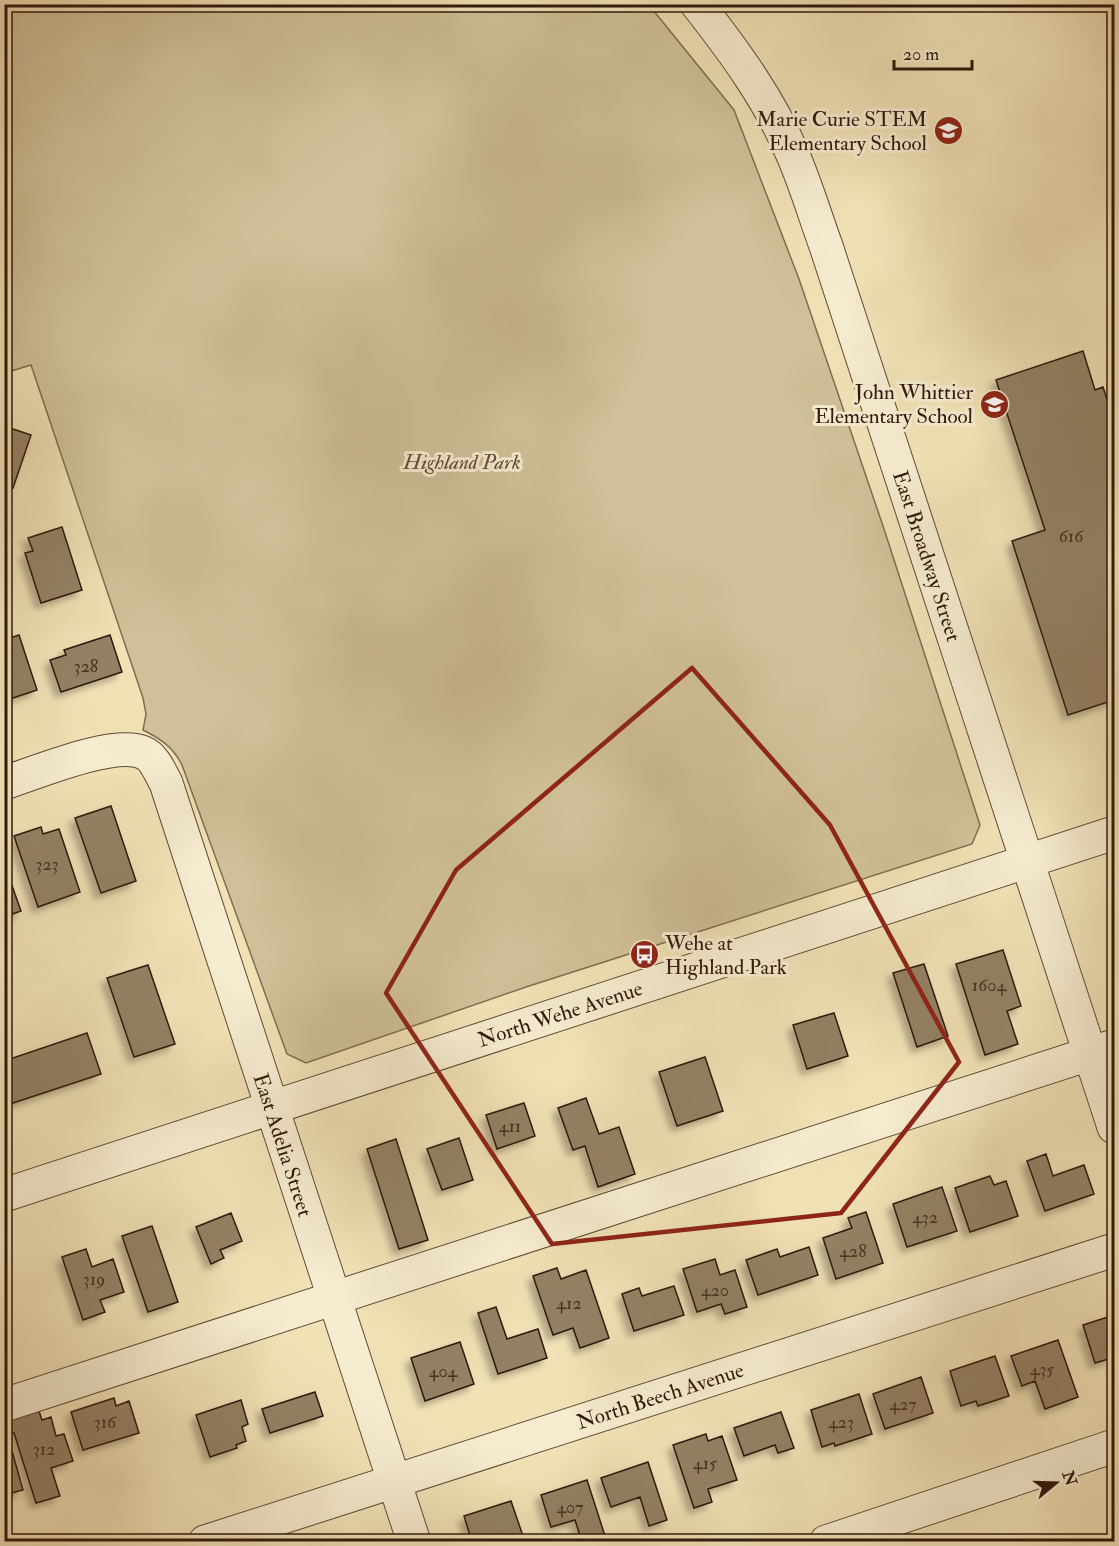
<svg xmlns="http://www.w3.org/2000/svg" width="1119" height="1546" font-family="'IM FELL Double Pica',serif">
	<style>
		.green { fill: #d0c099; stroke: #806c53; stroke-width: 1.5 }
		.building { fill: #948165; stroke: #2f180d; stroke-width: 1.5; filter: url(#shadow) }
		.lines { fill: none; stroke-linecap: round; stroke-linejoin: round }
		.minor-casing { stroke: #604a37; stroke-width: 35 }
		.minor { stroke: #f6ecd0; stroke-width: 33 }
		.marked { fill: none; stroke: #8f2418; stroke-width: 4.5; stroke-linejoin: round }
		.labels { text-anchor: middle; stroke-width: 6; stroke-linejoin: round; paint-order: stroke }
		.number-label { font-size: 18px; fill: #483223 }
		.poi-label { font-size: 21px; fill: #2f180d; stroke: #f6ecd0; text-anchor: end }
		.park-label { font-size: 21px; font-style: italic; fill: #5f4a37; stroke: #f6ecd0 }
		.street-label { font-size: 21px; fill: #2f180d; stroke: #f6ecd0 }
	</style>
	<defs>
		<filter id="shadow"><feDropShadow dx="-5.5" dy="5.5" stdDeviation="3" flood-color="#0004"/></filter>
	</defs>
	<rect width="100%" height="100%" fill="#f1e2b6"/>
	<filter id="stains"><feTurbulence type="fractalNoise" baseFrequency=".00333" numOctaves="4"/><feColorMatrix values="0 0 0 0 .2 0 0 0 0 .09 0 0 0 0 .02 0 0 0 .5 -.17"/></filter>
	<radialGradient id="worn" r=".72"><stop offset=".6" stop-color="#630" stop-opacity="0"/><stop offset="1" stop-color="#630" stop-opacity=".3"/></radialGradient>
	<path class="green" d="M5,4L649,5L734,110L799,279L884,529L980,825L972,844L526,987L306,1063L287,1054L182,765C173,747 161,739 143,730L146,714L143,698L31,365L5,373Z"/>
	<path class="building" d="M1083,351L1095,390L1103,387L1114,421V700L1068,715L1012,541L1045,530L996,380Z
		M4,426L31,435L13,488L4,485Z
		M62,527L82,590L41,603L25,553L33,551L28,538Z
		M19,635L37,690L4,701V640Z
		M110,635L122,672L61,692L50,660L66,655L64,650Z
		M111,806L136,881L101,893L75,818Z
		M41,827L43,834L59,829L80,892L38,907L14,836Z
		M4,863L21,911L4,917Z
		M1003,950L1021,1006L1007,1011L1018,1044L985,1055L956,964Z
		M924,964L948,1036L917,1047L893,973Z
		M148,965L175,1044L134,1057L107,978Z
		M834,1013L848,1056L807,1069L793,1025Z
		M87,1033L101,1074L10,1104L4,1087V1061Z
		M705,1057L723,1111L677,1126L659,1072Z
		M586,1098L599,1134L619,1127L635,1174L598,1187L585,1146L573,1150L558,1108Z
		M524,1103L535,1136L497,1149L486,1115Z
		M459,1138L473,1180L442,1190L427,1149Z
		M396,1139L428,1240L399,1249L367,1149Z
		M1046,1154L1053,1176L1084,1165L1094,1194L1045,1211L1027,1161Z
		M990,1176L994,1185L1006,1181L1018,1216L970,1232L955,1188Z
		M942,1187L957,1231L907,1247L893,1204Z
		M866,1212L883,1263L836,1279L823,1238L852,1228L848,1218Z
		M231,1213L242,1241L220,1250L224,1258L211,1264L196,1227Z
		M152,1226L178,1302L148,1312L122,1236Z
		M809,1247L818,1275L758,1295L746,1260L777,1249L780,1257Z
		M86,1249L92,1267L113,1259L124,1292L100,1300L105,1312L83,1320L62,1257Z
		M715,1259L720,1275L735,1270L747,1307L725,1314L721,1304L697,1312L683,1269Z
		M557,1268L561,1279L586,1270L609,1338L580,1348L573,1328L553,1335L533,1276Z
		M674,1286L684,1315L634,1331L622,1294L639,1288L642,1296Z
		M496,1307L507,1339L538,1329L547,1358L498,1374L478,1313Z
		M1114,1315V1346L1109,1348L1112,1358L1095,1363L1083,1325Z
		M1058,1340L1078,1397L1045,1409L1035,1381L1022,1386L1011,1356Z
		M460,1342L474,1384L425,1401L411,1358Z
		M995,1356L1009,1396L978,1406L976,1401L961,1406L950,1371Z
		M921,1377L933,1413L885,1429L873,1394Z
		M315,1392L323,1416L270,1433L262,1409Z
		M859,1394L872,1434L835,1446L834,1443L822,1447L811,1410Z
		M114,1398L116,1406L129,1401L139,1433L83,1450L71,1412Z
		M241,1400L248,1424L242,1427L246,1441L236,1445L237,1448L210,1457L196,1415Z
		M39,1411L42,1420L51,1417L56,1436L64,1434L73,1461L51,1468L60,1496L36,1503L14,1433L10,1434L4,1417Z
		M781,1412L794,1448L778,1453L775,1445L744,1456L734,1428Z
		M706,1434L708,1441L722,1436L737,1480L708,1489L712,1502L694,1508L673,1445Z
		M12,1451L23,1490L4,1495V1453Z
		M648,1462L667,1520L649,1526L640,1497L611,1507L601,1478Z
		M587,1480L606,1539L597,1542H582L575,1520L551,1527L541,1495Z
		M511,1501L523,1536L510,1542H472L464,1516Z
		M1114,1533V1542H1092Z
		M1033,1535L1035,1542H1013Z"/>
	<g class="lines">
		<defs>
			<path id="minor" d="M697,4C734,51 770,100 793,155C806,185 815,216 826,246L1114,1127
				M4,783C36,773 115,739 144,753C154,757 161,774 166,783L414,1542
				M4,1195L1114,833
				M4,1405L1114,1046
				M205,1542L1114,1250
				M826,1542L1114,1446"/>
		</defs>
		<use href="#minor" class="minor-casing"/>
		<use href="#minor" class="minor"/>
	</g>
	<path class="marked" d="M692,668L830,825L959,1062L841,1213L552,1244L386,993L456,870Z"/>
	<defs>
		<symbol id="school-disc" viewBox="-11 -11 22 22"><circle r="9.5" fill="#8f2418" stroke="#f6ecd0"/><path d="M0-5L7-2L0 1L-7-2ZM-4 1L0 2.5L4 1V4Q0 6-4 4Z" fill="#fff"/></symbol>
		<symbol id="bus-disc" viewBox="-11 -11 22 22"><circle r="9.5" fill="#8f2418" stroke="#f6ecd0"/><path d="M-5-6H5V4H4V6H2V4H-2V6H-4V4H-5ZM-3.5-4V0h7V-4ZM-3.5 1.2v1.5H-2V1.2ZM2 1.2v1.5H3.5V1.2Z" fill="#fff"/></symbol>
	</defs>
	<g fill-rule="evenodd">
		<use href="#school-disc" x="932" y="114" width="33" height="33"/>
		<use href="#school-disc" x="978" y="388" width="33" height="33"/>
		<use href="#bus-disc" x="628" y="938" width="33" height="33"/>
	</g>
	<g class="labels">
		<g class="number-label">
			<text x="1071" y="542">616</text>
			<text x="86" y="672">328</text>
			<text x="47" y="870">323</text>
			<text x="989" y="991">1604</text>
			<text x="510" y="1132">411</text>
			<text x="925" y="1223">432</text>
			<text x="853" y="1257">428</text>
			<text x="94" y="1285">319</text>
			<text x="715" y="1296">420</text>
			<text x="569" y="1309">412</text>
			<text x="1042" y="1375">435</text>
			<text x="443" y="1377">404</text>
			<text x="903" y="1410">427</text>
			<text x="105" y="1428">316</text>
			<text x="841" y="1428">423</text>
			<text x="44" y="1455">312</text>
			<text x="705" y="1469">415</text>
			<text x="570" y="1513">407</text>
		</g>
		<g class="poi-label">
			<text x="927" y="126">Marie Curie STEM<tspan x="927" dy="24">Elementary School</tspan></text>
			<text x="973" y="399">John Whittier<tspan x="973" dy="24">Elementary School</tspan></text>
			<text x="665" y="950" text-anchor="start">Wehe at<tspan x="665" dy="24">Highland Park</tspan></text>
		</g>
		<g class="park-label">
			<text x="462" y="469">Highland Park</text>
		</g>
		<g class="street-label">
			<text transform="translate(927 556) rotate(72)" y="7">East Broadway Street</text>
			<text transform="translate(560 1014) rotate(-18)" y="7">North Wehe Avenue</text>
			<text transform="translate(283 1145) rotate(72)" y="7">East Adelia Street</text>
			<text transform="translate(660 1396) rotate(-18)" y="7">North Beech Avenue</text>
		</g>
	</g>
	<rect width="1119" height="1546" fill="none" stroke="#f1e2b6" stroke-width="24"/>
	<rect x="6" y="6" width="1107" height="1534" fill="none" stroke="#2f180d" stroke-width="3"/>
	<rect x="12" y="12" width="1095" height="1522" fill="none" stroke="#2f180d" stroke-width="1.5"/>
	<g transform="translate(1056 1483) rotate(71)" stroke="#f6ecd0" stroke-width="4.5" paint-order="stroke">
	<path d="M0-4.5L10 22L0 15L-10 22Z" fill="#2f180d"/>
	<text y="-9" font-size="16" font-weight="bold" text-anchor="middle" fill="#2f180d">N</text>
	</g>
	<path d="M894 60v9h78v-9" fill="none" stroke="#2f180d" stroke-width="3"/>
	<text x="903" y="60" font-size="18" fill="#2f180d" stroke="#f6ecd0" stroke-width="4.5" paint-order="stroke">20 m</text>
	<rect width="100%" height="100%" filter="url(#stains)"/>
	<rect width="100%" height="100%" fill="url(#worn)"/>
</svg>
